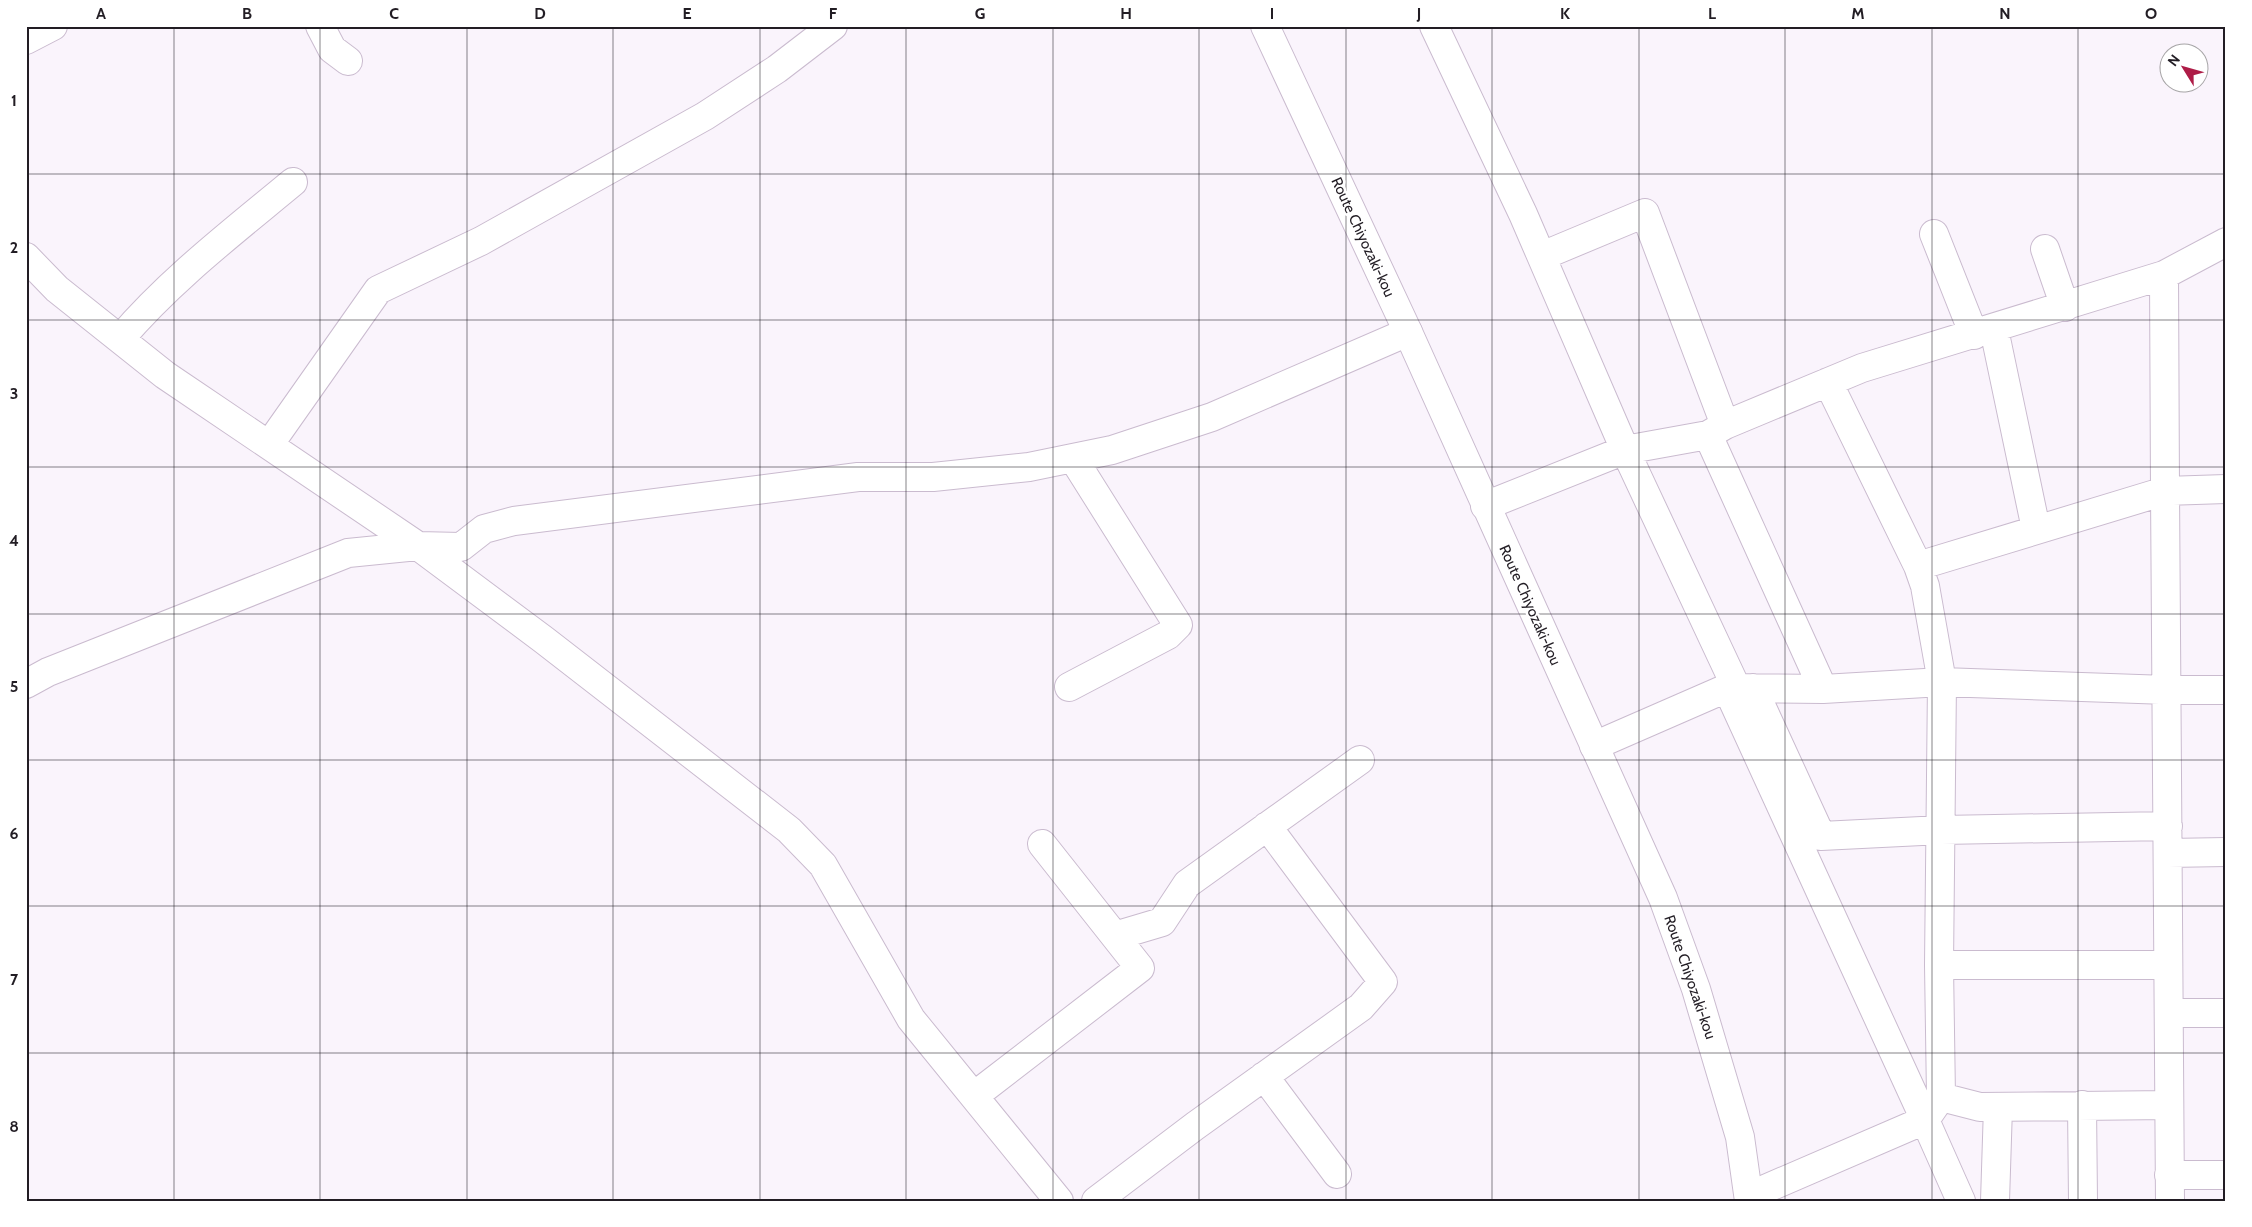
<svg xmlns="http://www.w3.org/2000/svg" width="2252" height="1227" font-family="Cabin,sans-serif">
	<style>
		.lines { fill: none; stroke-linecap: round; stroke-linejoin: round }
		.minor-casing { stroke: #cabbcf; stroke-width: 30 }
		.secondary-casing { stroke: #cabbcf; stroke-width: 30 }
		.minor { stroke: #fff; stroke-width: 28 }
		.secondary { stroke: #fff; stroke-width: 28 }
		.grid { fill: none; stroke: #221d24; stroke-width: 1; stroke-opacity: 0.55 }
		.labels { text-anchor: middle; stroke-width: 5; stroke-linejoin: round; paint-order: stroke }
		.street-label { font-size: 15px; fill: #221d24; stroke: #fff }
		.neatline { fill: none; stroke: #221d24; stroke-width: 2 }
		.grid-label { font-size: 16px; text-anchor: middle; font-weight: bold; fill: #221d24 }
	</style>
	<rect width="100%" height="100%" fill="#faf4fc"/>
	<g class="lines">
		<defs>
			<path id="minor" d="M320,26L332,49L348,61
				M1434,26L1523,214L1625,450L1736,687
				M26,40L53,26
				M1934,234L1974,335
				M2045,249L2065,307
				M1542,256L1645,213L1725,425
				M26,257L57,289L165,375L418,546L544,640L789,830L823,865L911,1019L1059,1201
				M2164,275L2165,491L2226,489
				M1994,329L2036,529
				M120,339C170,280 234,231 293,182
				M1828,382L1918,566L1925,586L1942,682L1939,965L1941,1097L1925,1120
				M1708,435L1823,689
				M269,445L378,290L481,241L705,116L777,69L833,26
				M1485,506L1625,450L1708,435L1725,425L1862,368L2164,275L2226,242
				M1918,566L2165,491L2170,1201
				M26,684L48,672L348,553L418,546L461,547L484,529L514,521L858,477H933L1029,467L1112,450L1212,417L1408,332
				M1069,687L1168,635L1178,625L1073,458
				M1727,688L1925,1120
				M1753,688L1821,836L1942,830L2168,826
				M1594,746L1727,688L1823,689L1942,682L2167,690H2226
				M2168,853L2226,852
				M1115,936L1162,922L1187,884L1360,760
				M1939,965H2168
				M2169,1013H2226
				M1264,1076L1337,1174
				M974,1096L1140,968L1042,844
				M1941,1097L1980,1107L2168,1105
				M2082,1105L2083,1201
				M2169,1175H2226
				M1749,1196L1925,1120L1961,1201
				M1096,1201L1195,1126L1361,1007L1383,982L1267,826
				M1995,1201L1998,1107"/>
			<path id="secondary" d="M1265,26L1408,332L1663,898L1696,989L1740,1137L1749,1201"/>
		</defs>
		<use href="#minor" class="minor-casing"/>
		<use href="#secondary" class="secondary-casing"/>
		<use href="#minor" class="minor"/>
		<use href="#secondary" class="secondary"/>
	</g>
	<path class="grid" d="M174,26V1201M320,26V1201M467,26V1201M613,26V1201M760,26V1201M906,26V1201M1053,26V1201M1199,26V1201M1346,26V1201M1492,26V1201M1639,26V1201M1785,26V1201M1932,26V1201M2078,26V1201M26,174H2226M26,320H2226M26,467H2226M26,614H2226M26,760H2226M26,906H2226M26,1053H2226"/>
	<g class="labels">
		<g class="street-label">
			<text transform="translate(1363 237) rotate(65)" y="5">Route Chiyozaki-kou</text>
			<text transform="translate(1530 605) rotate(66)" y="5">Route Chiyozaki-kou</text>
			<text transform="translate(1690 977) rotate(71)" y="5">Route Chiyozaki-kou</text>
		</g>
	</g>
	<rect width="2252" height="1227" fill="none" stroke="#ffffff" stroke-width="55"/>
	<g transform="translate(2184 68) rotate(307)"><circle r="24" fill="#ffffff" stroke="#a7a5a7"/>
	<path d="M0-4L9 19L0 12L-9 19Z" fill="#ae1c47"/>
	<text y="-8" font-size="14" font-weight="bold" text-anchor="middle" fill="#221d24">N</text>
	</g>
	<rect x="28" y="28" width="2196" height="1172" class="neatline"/>
	<g class="grid-label">
		<text x="101" y="19">A</text>
		<text x="247" y="19">B</text>
		<text x="394" y="19">C</text>
		<text x="540" y="19">D</text>
		<text x="687" y="19">E</text>
		<text x="833" y="19">F</text>
		<text x="980" y="19">G</text>
		<text x="1126" y="19">H</text>
		<text x="1272" y="19">I</text>
		<text x="1419" y="19">J</text>
		<text x="1565" y="19">K</text>
		<text x="1712" y="19">L</text>
		<text x="1858" y="19">M</text>
		<text x="2005" y="19">N</text>
		<text x="2151" y="19">O</text>
		<text x="14" y="106">1</text>
		<text x="14" y="253">2</text>
		<text x="14" y="399">3</text>
		<text x="14" y="546">4</text>
		<text x="14" y="692">5</text>
		<text x="14" y="839">6</text>
		<text x="14" y="985">7</text>
		<text x="14" y="1132">8</text>
	</g>
</svg>
